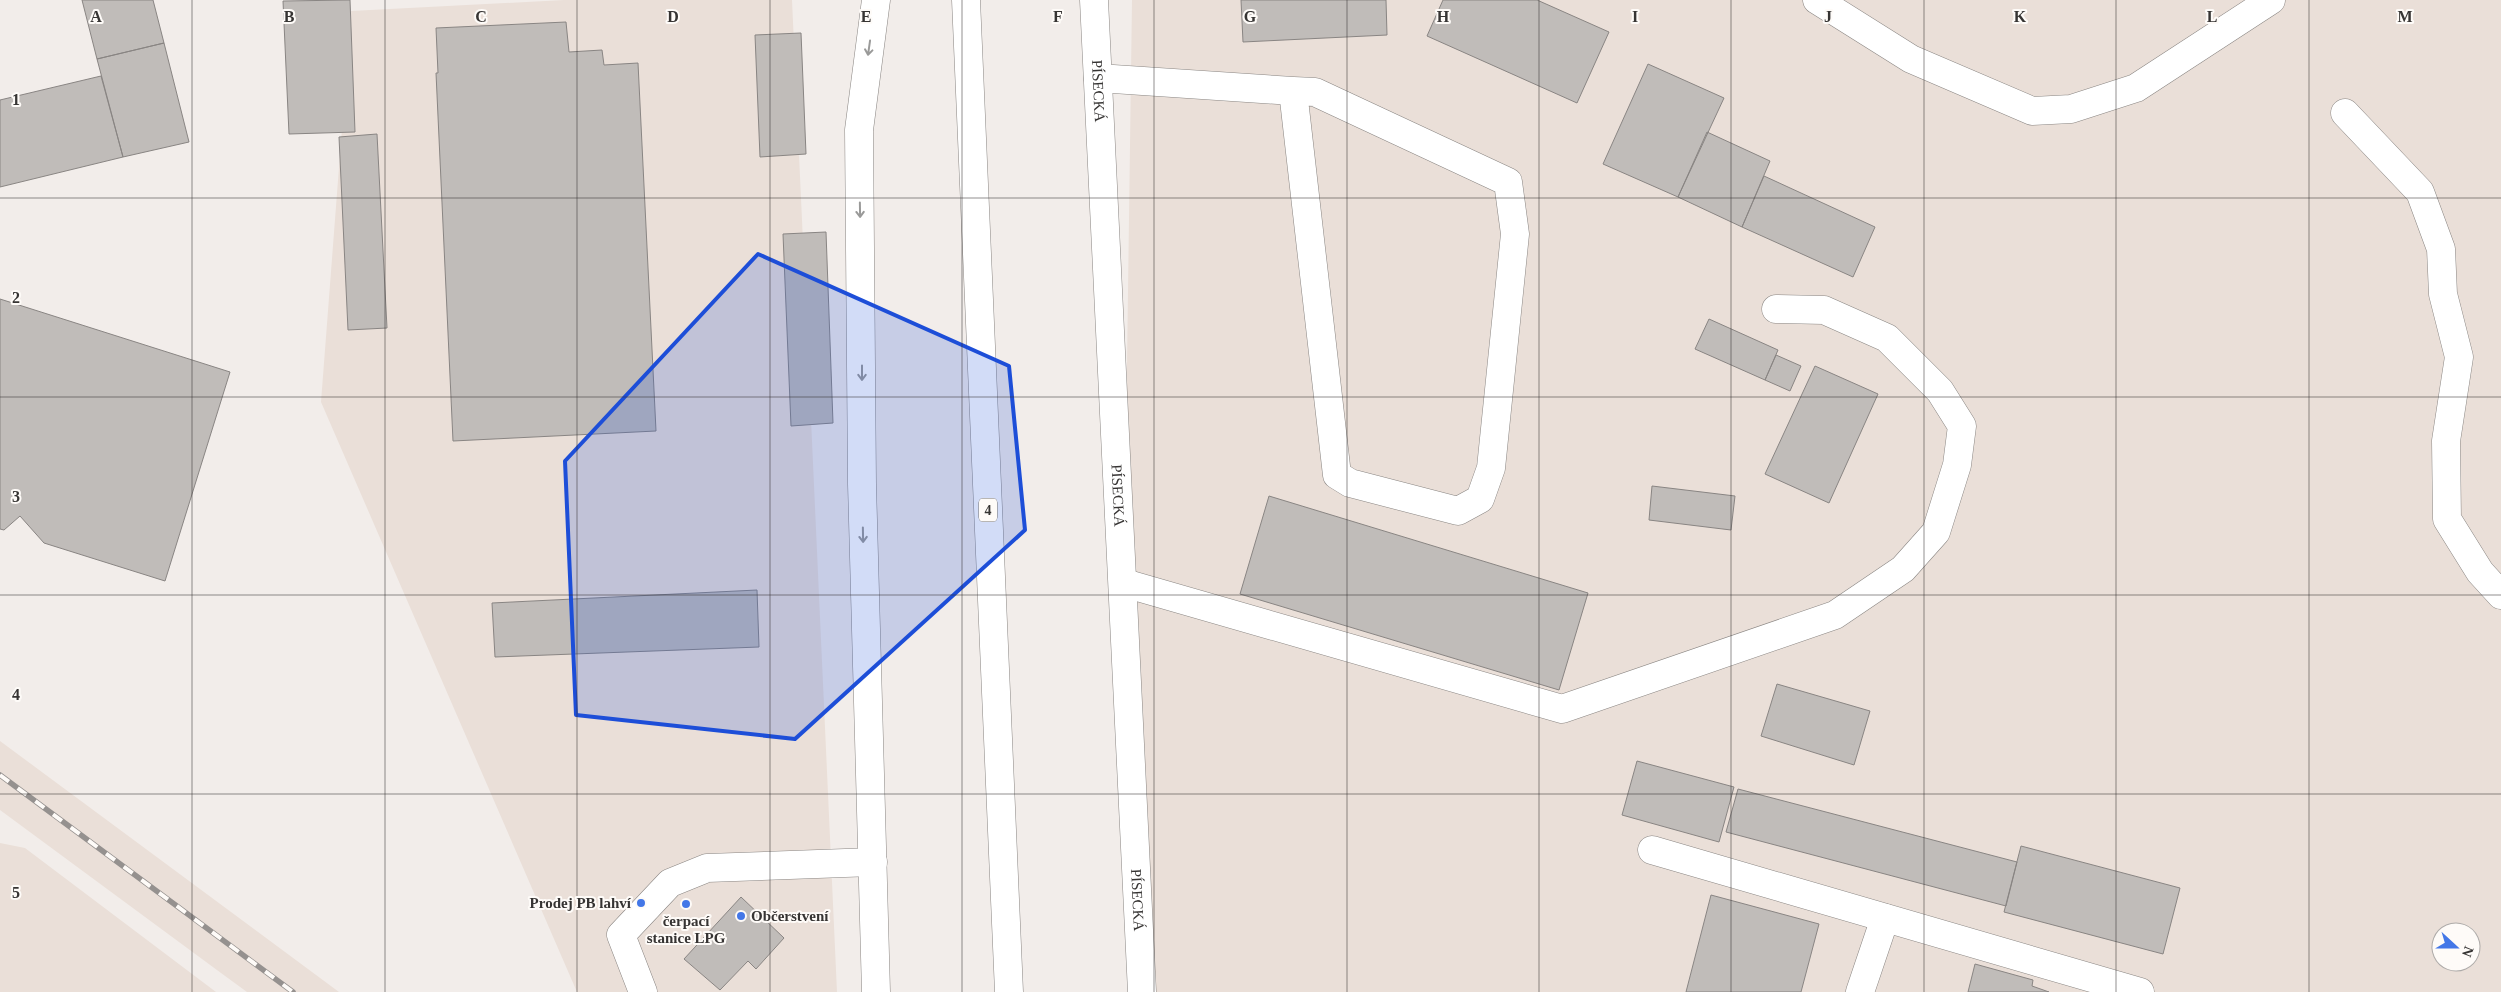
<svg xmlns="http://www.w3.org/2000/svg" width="2501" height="992" font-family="'Times New Roman',serif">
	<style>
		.built { fill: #eadfd8; fill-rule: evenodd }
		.building { fill: #c0bcb9; stroke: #898583 }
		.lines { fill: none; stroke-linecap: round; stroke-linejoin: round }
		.minor-casing { stroke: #8a8683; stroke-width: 29 }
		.major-casing { stroke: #8a8683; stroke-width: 29 }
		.minor { stroke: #fff; stroke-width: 28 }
		.major { stroke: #fff; stroke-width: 28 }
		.rail-casing { stroke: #95918f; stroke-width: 5.5 }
		.rail { stroke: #fefbf8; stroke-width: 4; stroke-dasharray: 11; stroke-linecap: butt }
		.oneway { stroke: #9a9a99 }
		.marked { fill: #1d4ed8; fill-opacity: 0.2; stroke: #1d4ed8; stroke-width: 4; stroke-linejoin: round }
		.grid { fill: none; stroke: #363433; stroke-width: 1; stroke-opacity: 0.55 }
		.poi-dot { fill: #4377e7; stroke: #fefbf8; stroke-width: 2 }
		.labels { text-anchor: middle; stroke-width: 4; stroke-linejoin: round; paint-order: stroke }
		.shield { fill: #fefbf8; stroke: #72706e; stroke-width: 1 }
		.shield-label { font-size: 14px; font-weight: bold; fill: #363433 }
		.street-label { font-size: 15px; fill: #363433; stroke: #fefbf8 }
		.poi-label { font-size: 15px; font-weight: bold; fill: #363433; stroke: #fefbf8; text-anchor: end }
		.grid-label { font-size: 16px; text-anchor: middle; font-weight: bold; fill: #363433; stroke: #fefbf8; stroke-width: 4; stroke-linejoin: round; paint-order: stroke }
	</style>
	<rect width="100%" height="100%" fill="#f2edea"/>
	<path class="built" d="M564,0H792L837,992H577L321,402L351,11Z
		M1132,0H2501V992H1142L1124,583ZM2441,932H2471V962H2441Z
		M0,741L254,929L339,992H247L221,973L0,810Z
		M0,843L25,848L216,992H0Z"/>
	<path class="building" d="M82,0H153L164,43L97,59Z
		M350,0L355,132L289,134L283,1Z
		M1241,0H1386L1387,35L1243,42Z
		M1443,0H1537L1609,32L1577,103L1427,36Z
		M566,22L569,52L602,50L604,65L638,63L656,431L453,441L436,73H438L436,28Z
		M801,33L806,154L760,157L755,35Z
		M164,43L189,142L123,157L97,59Z
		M1648,64L1724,98L1678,197L1603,164Z
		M101,76L123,157L0,187V100Z
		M1707,132L1770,161L1742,227L1678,197Z
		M377,134L387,328L348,330L339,137Z
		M1764,176L1875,227L1853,277L1742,227Z
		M826,232L833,423L791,426L783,234Z
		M0,299L230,372L165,581L44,543L20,516L4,530L0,529Z
		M1709,319L1778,350L1765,380L1695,349Z
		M1776,355L1801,366L1790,391L1765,380Z
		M1815,366L1878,394L1829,503L1765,474Z
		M1652,486L1735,496L1731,530L1649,520Z
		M1269,496L1588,593L1559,690L1240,594Z
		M757,590L759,647L495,657L492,603Z
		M1777,684L1870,711L1854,765L1761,736Z
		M1637,761L1734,787L1719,842L1622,815Z
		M1738,789L2017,862L2006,906L1726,832Z
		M2021,846L2180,888L2163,954L2004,912Z
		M1711,895L1819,924L1801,992H1686Z
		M741,897L784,938L756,969L748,961L720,990L684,959Z
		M1975,964L2033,980L2032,986L2049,992H1968Z"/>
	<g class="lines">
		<defs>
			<g id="minor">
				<path id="s1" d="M1094,0L1142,992"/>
				<path d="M1817,0L1911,59L2032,111L2071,109L2136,88L2271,0"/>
				<path d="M1098,78L1293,91L1315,92L1508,182L1515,234L1491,468L1480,499L1458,511L1350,483L1337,475L1293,91"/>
				<path d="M2345,113L2420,192L2441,249L2443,294L2459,357L2446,441L2447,519L2480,572L2501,595"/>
				<path d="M1124,583L1562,709L1835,615L1903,569L1936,532L1957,465L1962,426L1940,391L1887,338L1824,310L1776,309"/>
				<path d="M1652,850L2140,992"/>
				<path d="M643,992L621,935L670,883L707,868L873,862"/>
				<path d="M876,992L862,484L859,130L876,0"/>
				<path d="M1860,992L1885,918"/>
			</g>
			<path id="major" d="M966,0L1009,992"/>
		</defs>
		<use href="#minor" class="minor-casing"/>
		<use href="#major" class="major-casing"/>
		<use href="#minor" class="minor"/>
		<use href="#major" class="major"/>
		<defs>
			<path id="rail" d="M0,775L293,992"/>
		</defs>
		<use href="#rail" class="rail-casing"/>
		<use href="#rail" class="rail"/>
	</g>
	<defs><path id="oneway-shaft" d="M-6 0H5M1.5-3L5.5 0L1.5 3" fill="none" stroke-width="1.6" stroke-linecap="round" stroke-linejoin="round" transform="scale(1.25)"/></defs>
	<g class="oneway">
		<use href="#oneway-shaft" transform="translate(869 48) rotate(98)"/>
		<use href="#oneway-shaft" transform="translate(860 210) rotate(89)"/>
		<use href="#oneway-shaft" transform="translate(862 373) rotate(90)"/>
		<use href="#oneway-shaft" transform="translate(863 535) rotate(89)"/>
	</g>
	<path class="marked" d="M758,254L1009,366L1025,530L795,739L576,715L565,461Z"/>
	<path class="grid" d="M192,0V992M385,0V992M577,0V992M770,0V992M962,0V992M1154,0V992M1347,0V992M1539,0V992M1731,0V992M1924,0V992M2116,0V992M2309,0V992M0,198H2501M0,397H2501M0,595H2501M0,794H2501"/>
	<g class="poi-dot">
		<circle cx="641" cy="903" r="5"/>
		<circle cx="686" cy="904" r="5"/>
		<circle cx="741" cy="916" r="5"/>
	</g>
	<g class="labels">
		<rect class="shield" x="979" y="498.5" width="18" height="23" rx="4"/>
		<g class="shield-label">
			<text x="988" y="515">4</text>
		</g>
		<g class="street-label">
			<text dy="5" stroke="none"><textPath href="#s1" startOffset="91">PÍSECKÁ</textPath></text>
			<text dy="5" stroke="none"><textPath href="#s1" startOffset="496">PÍSECKÁ</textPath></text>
			<text dy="5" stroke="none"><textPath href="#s1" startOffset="901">PÍSECKÁ</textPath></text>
		</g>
		<g class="poi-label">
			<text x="631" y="908">Prodej PB lahví</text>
			<text x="751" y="921" text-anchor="start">Občerstvení</text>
			<text x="686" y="926" text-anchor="middle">čerpací<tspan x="686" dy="17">stanice LPG</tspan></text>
		</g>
	</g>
	<g class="grid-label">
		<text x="96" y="22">A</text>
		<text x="289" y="22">B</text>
		<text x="481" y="22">C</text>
		<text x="673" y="22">D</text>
		<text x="866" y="22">E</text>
		<text x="1058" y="22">F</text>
		<text x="1250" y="22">G</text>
		<text x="1443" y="22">H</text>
		<text x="1635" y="22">I</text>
		<text x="1828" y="22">J</text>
		<text x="2020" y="22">K</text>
		<text x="2212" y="22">L</text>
		<text x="2405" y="22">M</text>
		<text x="16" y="105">1</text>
		<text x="16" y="303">2</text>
		<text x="16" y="502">3</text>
		<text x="16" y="700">4</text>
		<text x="16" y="898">5</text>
	</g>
	<g transform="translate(2456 947) rotate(111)"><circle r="24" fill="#fefbf8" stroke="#aeaba9"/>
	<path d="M0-4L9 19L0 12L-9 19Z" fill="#4377e7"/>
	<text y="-8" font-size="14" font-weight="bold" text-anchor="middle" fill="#363433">N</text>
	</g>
</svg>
